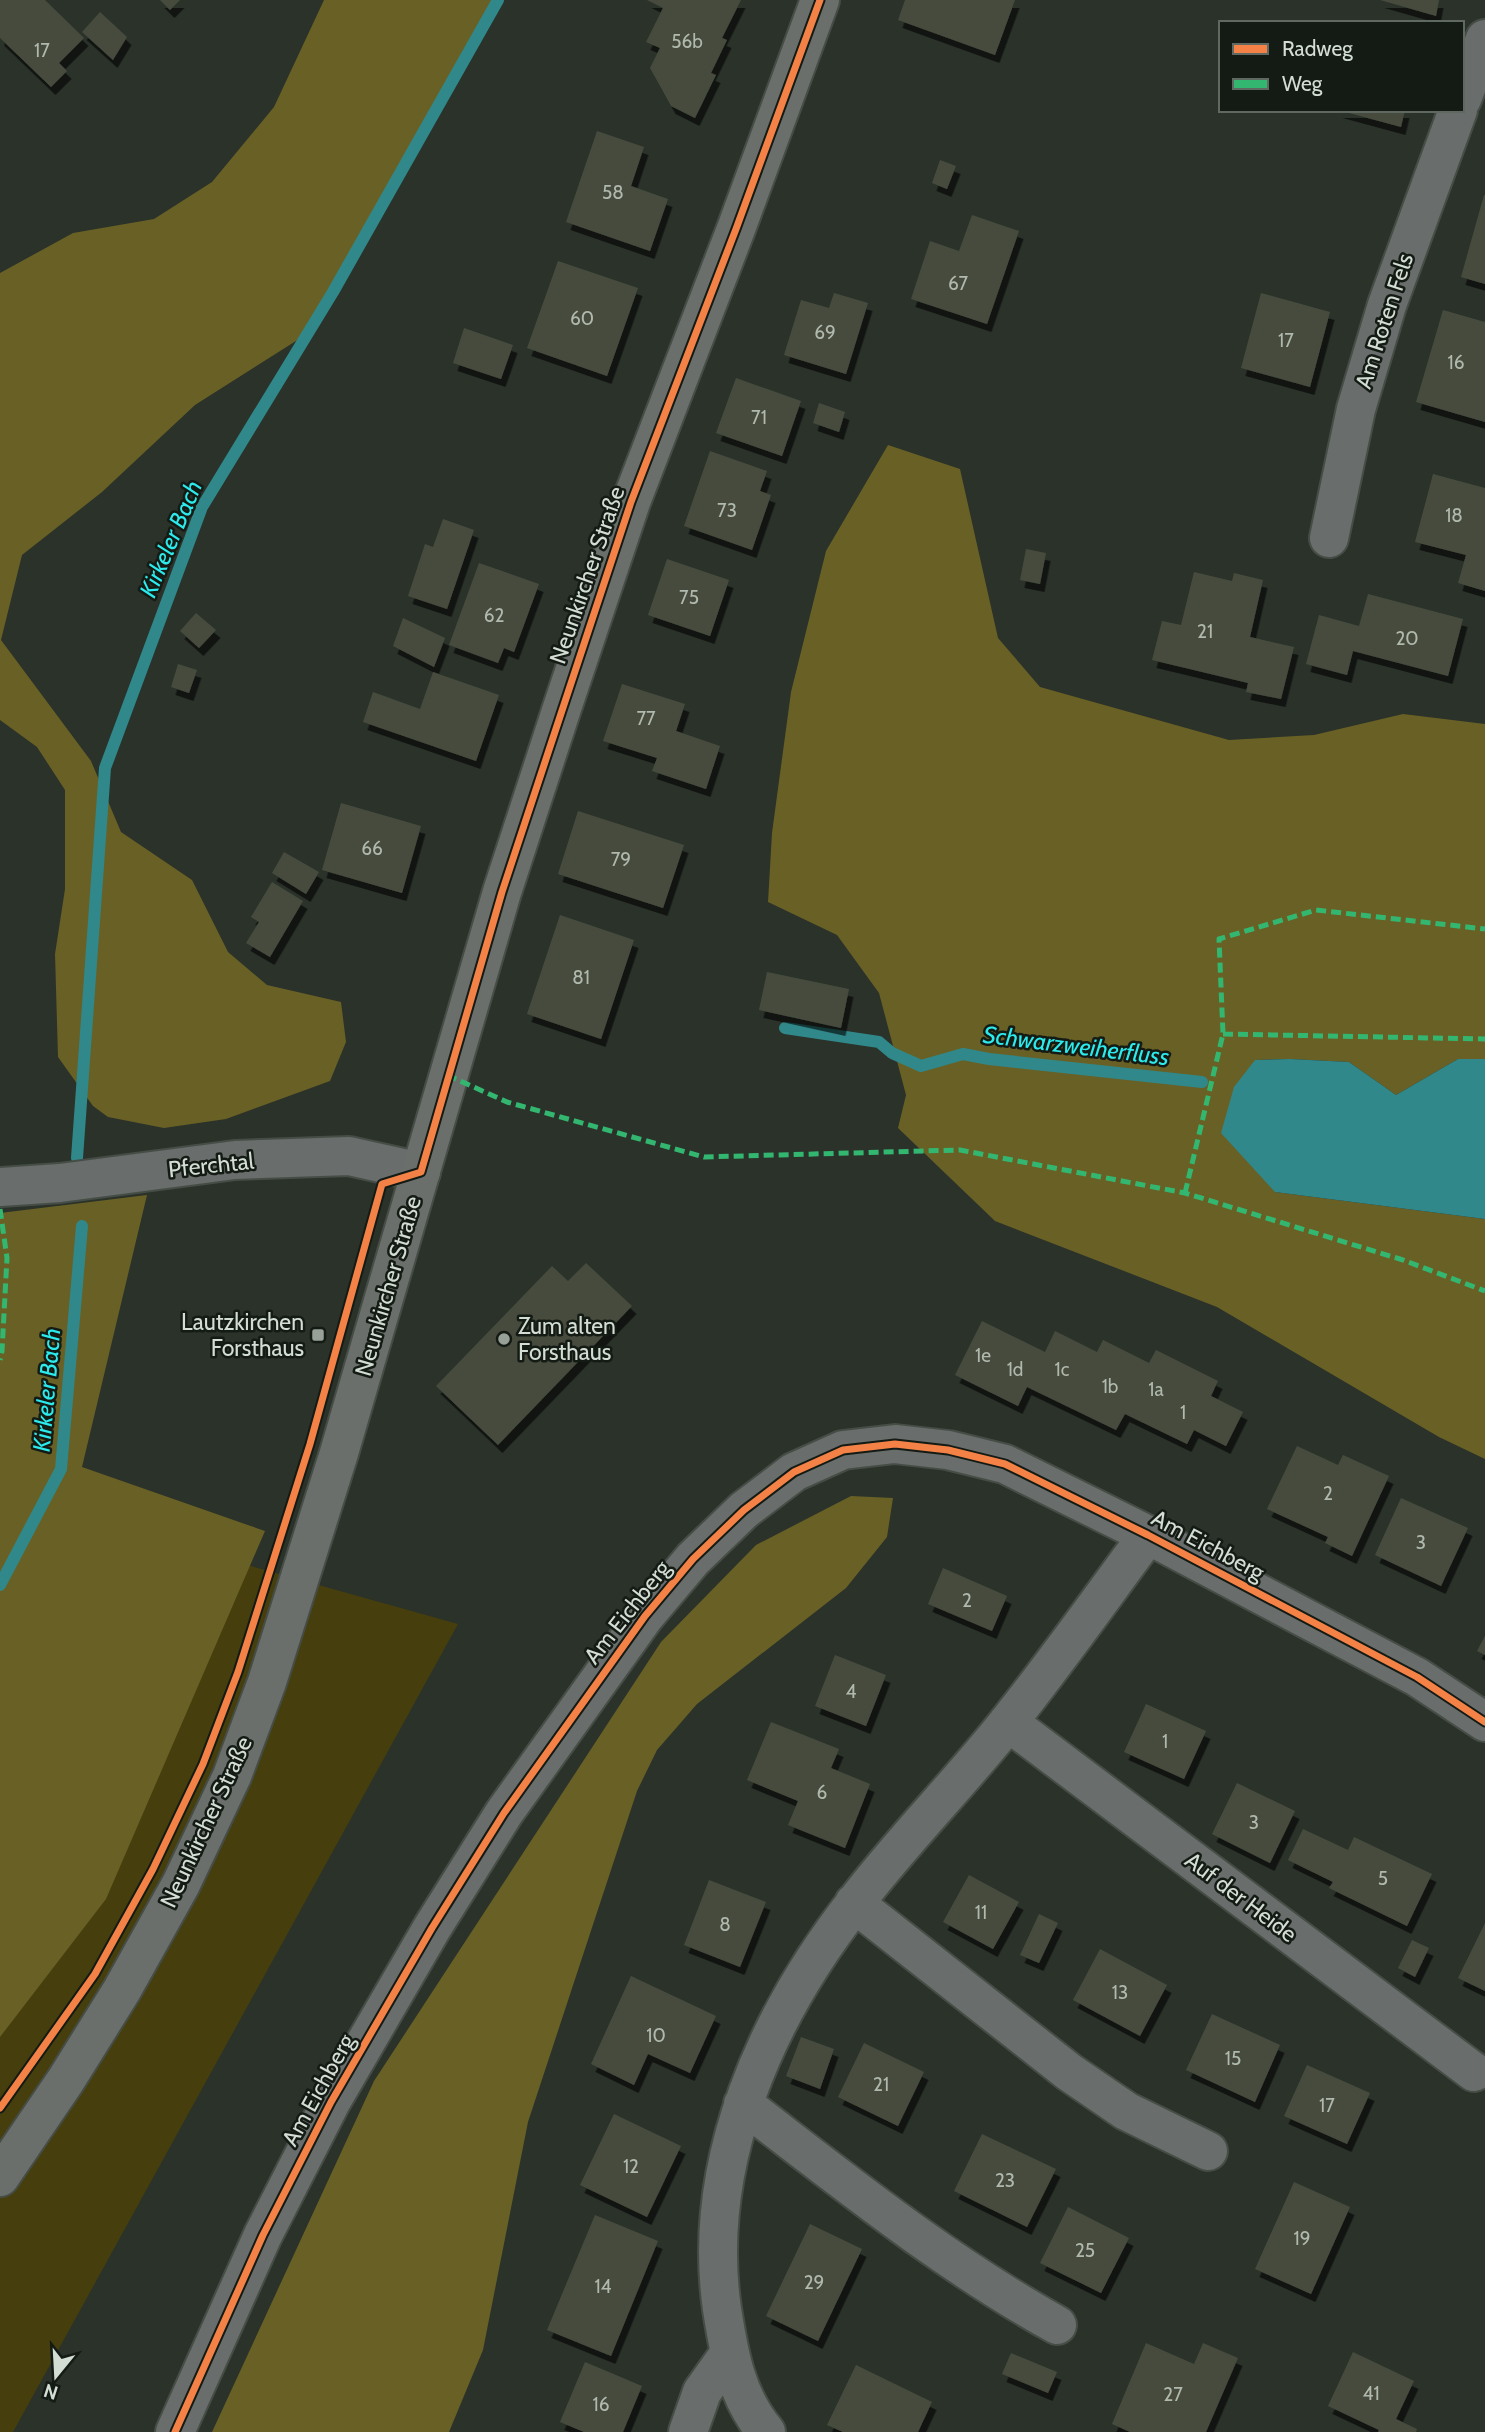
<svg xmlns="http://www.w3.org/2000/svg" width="1485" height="2432" font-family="Cabin,sans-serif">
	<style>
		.green { fill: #463f0d }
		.forest { fill: #696025 }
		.water { fill: #30888a }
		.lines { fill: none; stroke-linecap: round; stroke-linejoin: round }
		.stream { stroke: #30888a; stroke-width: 12 }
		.building { fill: #464c3e; filter: url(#shadow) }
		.minor-casing { stroke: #464d46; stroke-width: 42 }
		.secondary-casing { stroke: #464d46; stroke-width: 42 }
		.minor { stroke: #696d6b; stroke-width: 38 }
		.secondary { stroke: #6b6f6c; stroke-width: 38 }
		.quiet { stroke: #33b770; stroke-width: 5; stroke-dasharray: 10 5; stroke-linecap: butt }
		.cycleway-casing { stroke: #141b15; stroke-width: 11 }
		.cycleway { stroke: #f48246; stroke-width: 7 }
		.poi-dot { fill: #98a198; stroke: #141b15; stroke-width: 2.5 }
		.labels { text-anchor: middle; stroke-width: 5; stroke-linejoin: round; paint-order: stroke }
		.number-label { font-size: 19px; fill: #b0b9ae }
		.street-label { font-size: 23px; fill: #d3ddd4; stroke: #141b15 }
		.poi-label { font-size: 23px; fill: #d3ddd4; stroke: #141b15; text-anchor: end }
		.water-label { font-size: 24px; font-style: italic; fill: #2cebed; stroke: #141b15 }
	</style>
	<defs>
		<filter id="shadow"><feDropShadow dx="4.5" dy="8" stdDeviation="0" flood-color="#0009"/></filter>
	</defs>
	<rect width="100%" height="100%" fill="#2a322a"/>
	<path class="green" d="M14,1500L458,1624L13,2432H0V1523Z"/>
	<path class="forest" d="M324,0H498L486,31L350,257L307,334L195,405L102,492L22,555L1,640L91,761L121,832L192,880L228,952L267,985L341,1002L346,1042L330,1081L226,1119L164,1128L108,1117L93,1106L58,1057L55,954L65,889V790L37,747L0,720V273L73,233L154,219L212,182L274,107Z
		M888,445L960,469L998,638L1040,687L1229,740L1314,735L1403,714L1485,724V1059H1458L1396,1095L1349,1062L1290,1059L1255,1060L1275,1192L1485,1219V1459L1439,1437L1217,1307L995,1221L898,1128L906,1095L879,993L837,935L768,902L772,833L791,692L826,551Z
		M147,1195L82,1467L265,1531L106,1899L0,2037V1213Z
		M851,1496L893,1498L887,1537L846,1588L697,1704L657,1750L637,1791L528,2122L483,2350L449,2432H212L374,2081L661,1642L756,1545Z"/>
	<path class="water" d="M1290,1059L1349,1062L1396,1095L1458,1059H1485V1219L1275,1192L1221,1133L1234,1087L1255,1060Z"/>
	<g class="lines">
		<path class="stream" d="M785,1028L879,1042L892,1053L921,1066L963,1054L989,1059L1202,1082
			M77,1158L105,768L202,507L333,292L498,0
			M0,1585L61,1469L82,1226"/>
	</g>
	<path class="building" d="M0,0H45L84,38L59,63L67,71L51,87L0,38Z
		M160,0H180L170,10Z
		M647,0H741L722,38L727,40L711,73L716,75L695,118L671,106L650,68L660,48L646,42L663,8Z
		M905,0H1015L995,55L898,20Z
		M1380,0H1439L1436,16Z
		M100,12L127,37L113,60L82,32Z
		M1338,110H1405L1401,127Z
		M597,131L644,147L631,186L668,199L650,251L566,222Z
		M940,160L956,166L947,189L932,183Z
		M1484,195H1485V284L1461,277Z
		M972,215L1019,231L987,324L911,299L930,241L959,251Z
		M558,261L638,288L607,376L527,348Z
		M834,293L868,303L846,374L784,355L801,300L829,308Z
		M1261,293L1330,312L1310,387L1241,368Z
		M1443,310L1485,322V422L1416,402Z
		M464,328L513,345L501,379L453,363Z
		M736,378L801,401L782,456L716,433Z
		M819,403L845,412L839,432L813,423Z
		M710,451L767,471L760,491L771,495L752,550L684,526Z
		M1433,474L1485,488V591L1458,583L1466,555L1415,542Z
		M443,519L474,530L447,609L408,596L425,544L433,547Z
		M1026,549L1046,553L1040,584L1020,580Z
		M667,559L729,580L710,636L648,615Z
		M479,563L539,584L514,652L504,648L498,663L449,645Z
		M1194,572L1232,581L1234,573L1263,580L1250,637L1294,647L1281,699L1246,692L1248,683L1152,660L1162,621L1181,625Z
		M1368,594L1463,619L1448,676L1353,651L1347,675L1306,664L1319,615L1359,626Z
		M196,613L216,630L199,648L180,631Z
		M403,618L445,638L434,667L393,646Z
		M178,664L197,670L189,693L171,687Z
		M433,672L499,695L476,761L363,722L373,692L420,709Z
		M622,684L685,704L676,731L720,746L706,789L652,771L657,758L603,741Z
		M341,803L421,826L402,893L322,870Z
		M578,811L684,845L663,908L558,874Z
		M284,852L319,872L306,894L272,873Z
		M272,882L303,901L270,957L246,943L259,922L251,917Z
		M560,915L634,940L601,1039L527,1014Z
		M767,972L849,989L841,1028L759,1010Z
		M586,1263L632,1306L498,1445L436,1386L552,1266L568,1281Z
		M982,1321L1045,1352L1055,1331L1097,1352L1103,1340L1149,1363L1156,1350L1218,1381L1211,1396L1243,1412L1226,1446L1194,1430L1187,1444L1125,1414L1116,1430L1027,1387L1018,1406L955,1375Z
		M1297,1446L1338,1465L1343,1455L1389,1476L1352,1556L1325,1543L1328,1537L1267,1509Z
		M1401,1498L1468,1528L1441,1586L1375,1555Z
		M943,1568L1007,1596L992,1631L928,1604Z
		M1485,1636V1655L1477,1651Z
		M835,1655L886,1675L866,1726L815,1706Z
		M1146,1704L1206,1731L1184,1779L1124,1752Z
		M771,1722L839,1749L831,1768L870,1784L845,1848L788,1825L798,1801L747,1780Z
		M1237,1783L1295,1811L1270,1863L1212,1834Z
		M1303,1829L1348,1850L1354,1837L1432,1874L1407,1926L1329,1888L1333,1882L1288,1860Z
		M969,1875L1019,1902L993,1949L943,1922Z
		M709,1880L766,1902L740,1967L684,1945Z
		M1039,1914L1058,1923L1039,1963L1020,1955Z
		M1485,1923V1991L1458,1978Z
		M1412,1940L1429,1948L1415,1977L1398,1968Z
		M1100,1949L1167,1985L1140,2036L1073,2000Z
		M631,1976L716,2016L690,2073L648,2054L634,2085L591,2064Z
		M1212,2014L1280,2045L1255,2102L1186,2070Z
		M801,2037L834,2049L820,2089L786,2076Z
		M864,2043L924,2072L898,2126L838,2097Z
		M1307,2065L1370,2093L1347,2144L1284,2116Z
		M614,2114L681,2146L647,2217L580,2185Z
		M982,2134L1056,2169L1027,2227L954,2191Z
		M1294,2182L1350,2207L1311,2294L1255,2269Z
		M1068,2207L1129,2238L1101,2293L1040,2263Z
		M595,2215L658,2241L611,2356L547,2330Z
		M810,2224L862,2249L818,2341L766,2316Z
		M1146,2343L1194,2364L1203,2343L1238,2358L1206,2432H1130L1112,2424Z
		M1353,2352L1414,2381L1396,2419L1417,2429L1416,2432H1378L1379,2430L1328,2406Z
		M1011,2353L1057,2372L1048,2393L1002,2374Z
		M585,2362L642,2386L623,2432H584L560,2422Z
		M856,2365L932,2402L918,2432H843L827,2425Z"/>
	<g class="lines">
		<defs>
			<path id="minor" d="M1462,99L1485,39
				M1329,538L1356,409L1387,305L1458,110
				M0,1187L60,1183L235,1160L349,1156L421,1172
				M1008,1722L1474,2072
				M854,1903L1069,2072L1126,2111L1208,2151
				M743,2104C845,2182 945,2263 1057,2325
				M175,2432L263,2235L331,2102L432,1928L504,1813L645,1616L693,1559L744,1510L794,1472L843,1450L895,1444L948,1450L1005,1464L1148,1535L1417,1677L1485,1722
				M688,2432L702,2392L729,2354
				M766,2432C736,2396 729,2354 722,2309C701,2162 766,2017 855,1903C903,1840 959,1784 1009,1721C1057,1661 1102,1597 1148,1535"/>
			<path id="secondary" d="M0,2177L66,2080L122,1990L181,1884L232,1776L267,1682L339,1453L502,892L562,708L631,502L736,229L820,0"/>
		</defs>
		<use href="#minor" class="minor-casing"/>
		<use href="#secondary" class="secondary-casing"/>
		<use href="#minor" class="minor"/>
		<use href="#secondary" class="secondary"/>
		<path class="quiet" d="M1223,1034L1485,1039
			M447,1075L507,1102L704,1157L960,1150L1185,1193L1403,1260L1485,1291
			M1185,1193L1223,1034L1219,939L1316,910L1485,929
			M0,1209L7,1258L2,1351L0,1360"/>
		<defs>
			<path id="cycleway" d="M0,2108L95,1974L153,1869L203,1764L238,1672L310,1444L382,1184L421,1172L502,892L631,502L736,229L820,0
				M175,2432L263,2235L331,2102L432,1928L504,1813L645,1616L693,1559L744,1510L794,1472L843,1450L895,1444L948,1450L1005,1464L1148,1535L1417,1677L1485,1722"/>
		</defs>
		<use href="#cycleway" class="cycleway-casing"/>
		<use href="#cycleway" class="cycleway"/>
	</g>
	<g class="poi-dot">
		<rect x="311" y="1328" width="14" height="14" rx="3.5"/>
		<circle cx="504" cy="1339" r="7"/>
	</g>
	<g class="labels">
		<g class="number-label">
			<text x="687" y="48">56b</text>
			<text x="42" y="57">17</text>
			<text x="613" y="199">58</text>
			<text x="958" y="290">67</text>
			<text x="582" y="325">60</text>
			<text x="825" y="339">69</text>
			<text x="1286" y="347">17</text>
			<text x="1456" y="369">16</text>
			<text x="759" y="424">71</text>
			<text x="727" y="517">73</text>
			<text x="1454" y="522">18</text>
			<text x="689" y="604">75</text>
			<text x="494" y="622">62</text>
			<text x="1205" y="638">21</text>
			<text x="1407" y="645">20</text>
			<text x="646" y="725">77</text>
			<text x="372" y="855">66</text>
			<text x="621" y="866">79</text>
			<text x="581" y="984">81</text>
			<text x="983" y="1362">1e</text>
			<text x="1015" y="1376">1d</text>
			<text x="1062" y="1376">1c</text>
			<text x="1110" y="1393">1b</text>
			<text x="1156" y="1396">1a</text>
			<text x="1183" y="1419">1</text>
			<text x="1328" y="1500">2</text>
			<text x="1421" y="1549">3</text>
			<text x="967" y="1607">2</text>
			<text x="851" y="1698">4</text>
			<text x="1165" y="1748">1</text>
			<text x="822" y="1799">6</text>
			<text x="1254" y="1829">3</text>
			<text x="1383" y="1885">5</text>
			<text x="981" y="1919">11</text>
			<text x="725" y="1931">8</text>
			<text x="1120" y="1999">13</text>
			<text x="656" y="2042">10</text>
			<text x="1233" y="2065">15</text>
			<text x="881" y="2091">21</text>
			<text x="1327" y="2112">17</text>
			<text x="631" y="2173">12</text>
			<text x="1005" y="2187">23</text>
			<text x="1302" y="2245">19</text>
			<text x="1085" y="2257">25</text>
			<text x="814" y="2289">29</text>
			<text x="603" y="2293">14</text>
			<text x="1371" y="2400">41</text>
			<text x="1173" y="2401">27</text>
			<text x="601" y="2411">16</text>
		</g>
		<g class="street-label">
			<text transform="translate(1384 321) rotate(-72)" y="8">Am Roten Fels</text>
			<text transform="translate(587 575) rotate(-71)" y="8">Neunkircher Straße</text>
			<text transform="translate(211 1165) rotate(-6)" y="8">Pferchtal</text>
			<text transform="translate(388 1286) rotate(-74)" y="8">Neunkircher Straße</text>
			<text transform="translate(1208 1545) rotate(28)" y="8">Am Eichberg</text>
			<text transform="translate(627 1612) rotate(-52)" y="8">Am Eichberg</text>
			<text transform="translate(206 1822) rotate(-65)" y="8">Neunkircher Straße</text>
			<text transform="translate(1241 1897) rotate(37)" y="8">Auf der Heide</text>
			<text transform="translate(318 2090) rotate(-61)" y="8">Am Eichberg</text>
		</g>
		<g class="poi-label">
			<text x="304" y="1330">Lautzkirchen<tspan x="304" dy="26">Forsthaus</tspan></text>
			<text x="518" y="1334" text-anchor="start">Zum alten<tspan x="518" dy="26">Forsthaus</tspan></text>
		</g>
		<g class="water-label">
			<text transform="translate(171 539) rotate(-67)" y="8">Kirkeler Bach</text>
			<text transform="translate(1076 1046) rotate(7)" y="8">Schwarzweiherfluss</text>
			<text transform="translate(47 1390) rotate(-85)" y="8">Kirkeler Bach</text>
		</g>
	</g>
	<rect x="1219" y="21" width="245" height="91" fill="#141b15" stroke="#606961" stroke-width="2"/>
	<rect x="1233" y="44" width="35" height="10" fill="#f48246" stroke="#606961" stroke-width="2"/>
	<text x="1282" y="56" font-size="21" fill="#d3ddd4">Radweg</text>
	<rect x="1233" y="79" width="35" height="10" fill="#33b770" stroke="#606961" stroke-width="2"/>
	<text x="1282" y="91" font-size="21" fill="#d3ddd4">Weg</text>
	<g transform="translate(56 2376) rotate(198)" stroke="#141b15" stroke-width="5" paint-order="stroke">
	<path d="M0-5L12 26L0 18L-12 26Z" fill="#d3ddd4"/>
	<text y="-10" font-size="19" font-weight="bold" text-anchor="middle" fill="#d3ddd4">N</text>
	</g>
</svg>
